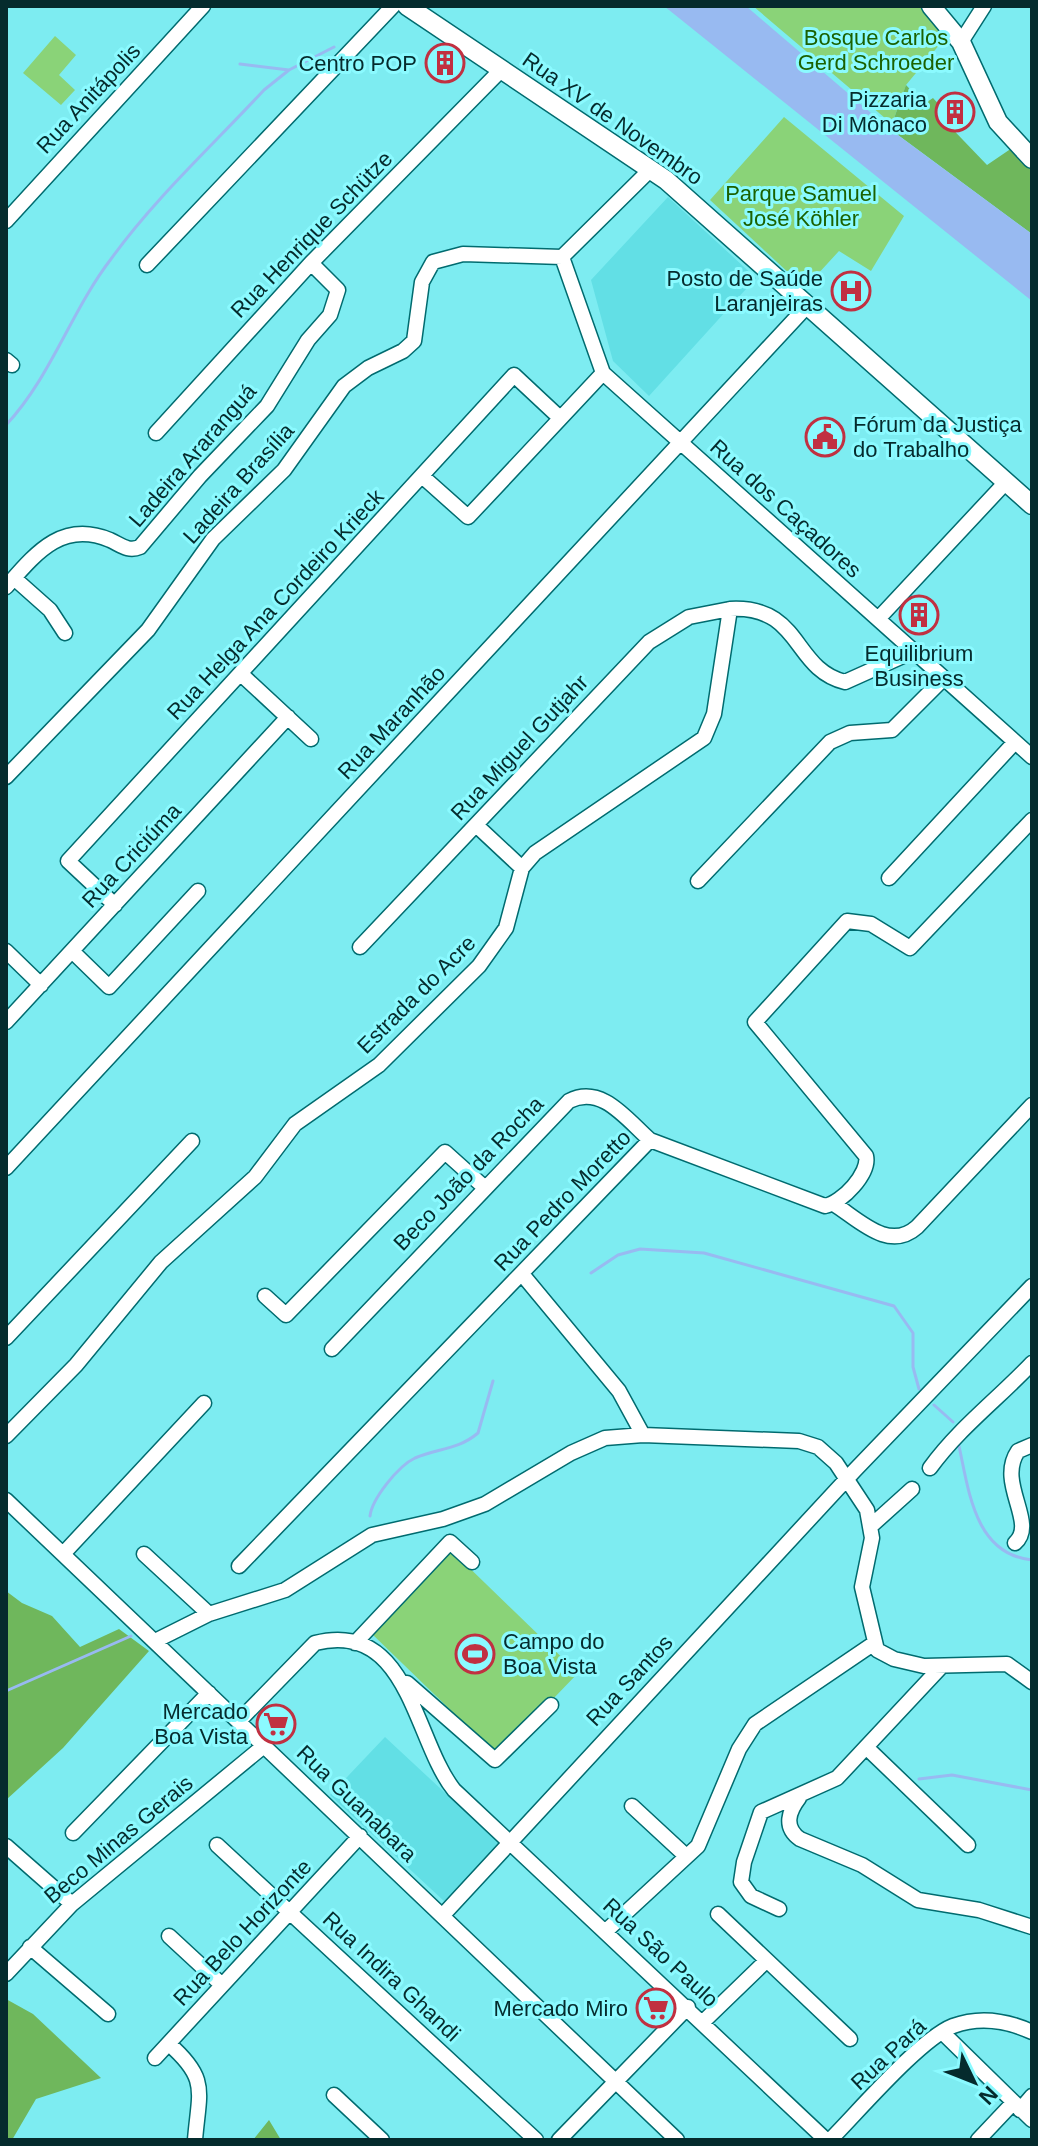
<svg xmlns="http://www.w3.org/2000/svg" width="1038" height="2146" font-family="Arial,sans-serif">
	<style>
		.built { fill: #62dfe5 }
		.green { fill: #8ad378 }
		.forest { fill: #6fb75c }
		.water { fill: #98baf1 }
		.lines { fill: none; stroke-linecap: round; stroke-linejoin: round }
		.stream { stroke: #98baf1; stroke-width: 3 }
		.minor-casing { stroke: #006b6f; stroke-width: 17 }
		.major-casing { stroke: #006b6f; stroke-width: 21 }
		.minor { stroke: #fff; stroke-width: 14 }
		.major { stroke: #fff; stroke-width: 18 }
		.labels { text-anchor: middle; stroke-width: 6; stroke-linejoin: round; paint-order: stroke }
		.park-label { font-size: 22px; fill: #1b6100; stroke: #8bfaff }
		.poi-label { font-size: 22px; fill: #052b2d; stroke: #8bfaff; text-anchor: end }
		.street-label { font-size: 22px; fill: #052b2d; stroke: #8bfaff }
	</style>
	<rect width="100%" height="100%" fill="#7decf1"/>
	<path class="built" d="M668,197L756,278L649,396L613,361L591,280Z
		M385,1737L499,1843L445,1902L330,1795Z"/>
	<path class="green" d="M753,6H925L945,38L906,85L892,124Z
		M55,36L76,55L59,75L75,90L61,105L23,73Z
		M784,117L904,216L871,271L839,251L805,288L710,200Z
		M452,1551L578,1673L498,1756L372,1634Z"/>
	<path class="forest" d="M906,85L924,104L933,98L944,110L939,115L987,165L1012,148L1032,163V234L894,132L892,124Z
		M6,1591L22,1603L52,1616L80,1647L119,1629L149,1651L63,1748L6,1800Z
		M6,1999L33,2014L101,2078L36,2099L12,2140H6Z
		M269,2120L281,2140H253Z"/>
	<path class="water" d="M664,6H746L891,130L1032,234V301Z"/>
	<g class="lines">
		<path class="stream" d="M240,64L289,70L334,47
			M6,425C51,377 71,311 111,259C155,198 213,145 264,90L289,70
			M591,1273L618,1255L640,1249L704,1253L894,1306L913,1333V1367L919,1389
			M934,1405L953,1422
			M959,1446C969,1492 975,1554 1032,1560
			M370,1516C372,1499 398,1466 415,1458C438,1448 458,1450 478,1433L493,1381
			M6,1691L131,1636
			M919,1779L952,1775L1032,1790"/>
		<defs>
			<path id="minor" d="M961,42L984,6
				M6,221L203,6
				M562,257L603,373L1032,757
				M147,265L393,6
				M6,360L12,365
				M156,433L311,263L502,69
				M422,476L468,517L603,373
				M14,578L50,610L65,633
				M6,587C36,553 62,520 110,540C121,545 128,552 140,547L200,476L267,406L308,340L330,315L338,290L311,263
				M878,619L1006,482
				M241,674L311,739
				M6,777L148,630L213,539L284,470L344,386L368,368L403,351L414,341L422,282L433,262L463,254L562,257L651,169
				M476,825L522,868
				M889,878L1015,742
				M698,881L830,742L850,733L892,730L944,678
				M115,905L68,861L514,375L560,418
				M360,947L649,642L689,617L730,609
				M6,951L41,985
				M72,951L109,987L198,891
				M6,1022L288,717
				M6,1168L808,305
				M834,1204C859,1220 889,1252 917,1227L1032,1105
				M522,1274L619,1391L643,1435
				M265,1296L286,1315L445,1152L484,1187
				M6,1338L192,1141
				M332,1349L569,1101C602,1084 627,1120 650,1140
				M6,1436L76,1365L161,1262L255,1177L295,1124L379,1065L479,966L506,928L522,868L535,853L704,738L714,714L730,609C802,605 792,669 845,682L914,651
				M930,1468C959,1428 998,1399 1032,1363
				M6,1500L677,2140
				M872,1525L912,1489
				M1015,1543C1038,1523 996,1483 1018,1451L1032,1445
				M63,1554L204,1403
				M144,1554L209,1614
				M239,1566L650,1140L825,1206C842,1203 870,1173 866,1156L755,1022L847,921L871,924L910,948L1032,820
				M155,1641L209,1614L285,1590L372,1535L443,1519L485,1504L571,1453L605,1438L643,1435L799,1441L818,1447L836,1463L867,1510L872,1538L862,1587L877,1650L894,1659L924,1666L1007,1664L1032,1682
				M355,1643L450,1542L472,1562
				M407,1683L495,1760L551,1705
				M239,1721L315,1643C409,1619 414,1740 454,1790L826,2140
				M866,1747L968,1845
				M799,1798C789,1811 783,1827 800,1839L862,1865L918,1900L979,1910L1032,1927
				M632,1806L686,1856
				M73,1833L209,1693
				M217,1845L536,2140
				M6,1846L72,1904
				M779,1909L751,1896L741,1882L744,1862L761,1812L837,1778L940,1668
				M718,1914L850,2039
				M443,1915L855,1470L1032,1286
				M606,1931L698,1846L739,1749L755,1724L873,1644
				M169,1936L222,1985
				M30,1947L108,2014
				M6,1974L72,1904L265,1745
				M704,2021L766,1961
				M942,2032L1032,2120
				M169,2044C209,2079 199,2091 195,2140
				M155,2058L360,1836
				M334,2095L382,2140
				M1020,2110L1032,2096
				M559,2140L688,2007
				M830,2140C858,2112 920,2039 953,2026C980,2016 1008,2021 1032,2032
				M978,2140L1012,2104"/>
			<path id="major" d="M407,6L666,180L1032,505
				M931,6L961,42L998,122L1032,159"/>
		</defs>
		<use href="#minor" class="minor-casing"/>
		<use href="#major" class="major-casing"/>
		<use href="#minor" class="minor"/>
		<use href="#major" class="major"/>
	</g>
	<defs>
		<symbol id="building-ring" viewBox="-11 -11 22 22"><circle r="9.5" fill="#8bfaff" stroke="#c13041" stroke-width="1.5"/><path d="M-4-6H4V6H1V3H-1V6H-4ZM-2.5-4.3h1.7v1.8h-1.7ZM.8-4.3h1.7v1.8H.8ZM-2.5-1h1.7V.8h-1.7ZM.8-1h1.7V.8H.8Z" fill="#c13041"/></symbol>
		<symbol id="hospital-ring" viewBox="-11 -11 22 22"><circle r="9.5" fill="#8bfaff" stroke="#c13041" stroke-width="1.5"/><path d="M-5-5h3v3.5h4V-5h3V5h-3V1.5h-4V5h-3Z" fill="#c13041"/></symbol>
		<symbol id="civic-ring" viewBox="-11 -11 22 22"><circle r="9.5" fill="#8bfaff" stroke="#c13041" stroke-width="1.5"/><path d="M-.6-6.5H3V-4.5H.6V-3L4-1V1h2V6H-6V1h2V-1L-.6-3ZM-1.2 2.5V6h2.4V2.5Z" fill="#c13041"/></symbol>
		<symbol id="stadium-ring" viewBox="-11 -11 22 22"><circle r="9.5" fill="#8bfaff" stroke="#c13041" stroke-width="1.5"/><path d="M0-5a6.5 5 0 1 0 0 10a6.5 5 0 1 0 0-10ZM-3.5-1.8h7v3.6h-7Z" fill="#c13041"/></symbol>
		<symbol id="supermarket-ring" viewBox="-11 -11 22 22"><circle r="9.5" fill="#8bfaff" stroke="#c13041" stroke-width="1.5"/><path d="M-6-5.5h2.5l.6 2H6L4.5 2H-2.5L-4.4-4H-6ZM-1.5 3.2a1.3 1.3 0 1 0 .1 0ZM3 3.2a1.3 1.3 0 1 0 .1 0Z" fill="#c13041"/></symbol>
	</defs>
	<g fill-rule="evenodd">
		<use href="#building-ring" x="423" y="41" width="44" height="44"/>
		<use href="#building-ring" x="933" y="90" width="44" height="44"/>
		<use href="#hospital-ring" x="829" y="269" width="44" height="44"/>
		<use href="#civic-ring" x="803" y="415" width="44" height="44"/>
		<use href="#building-ring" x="897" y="593" width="44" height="44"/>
		<use href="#stadium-ring" x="453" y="1632" width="44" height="44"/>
		<use href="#supermarket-ring" x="254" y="1702" width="44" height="44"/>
		<use href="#supermarket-ring" x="634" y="1986" width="44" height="44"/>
	</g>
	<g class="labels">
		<g class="park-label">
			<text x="876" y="45">Bosque Carlos<tspan x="876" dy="25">Gerd Schroeder</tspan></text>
			<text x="801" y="201">Parque Samuel<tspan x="801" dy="25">José Köhler</tspan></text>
		</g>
		<g class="poi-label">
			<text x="417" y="71">Centro POP</text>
			<text x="927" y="107">Pizzaria<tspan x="927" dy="25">Di Mônaco</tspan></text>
			<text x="823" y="286">Posto de Saúde<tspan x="823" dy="25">Laranjeiras</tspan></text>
			<text x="853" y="432" text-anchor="start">Fórum da Justiça<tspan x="853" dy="25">do Trabalho</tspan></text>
			<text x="919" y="661" text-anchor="middle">Equilibrium<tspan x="919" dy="25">Business</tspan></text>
			<text x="503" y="1649" text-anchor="start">Campo do<tspan x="503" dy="25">Boa Vista</tspan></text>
			<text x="248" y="1719">Mercado<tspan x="248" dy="25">Boa Vista</tspan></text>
			<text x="628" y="2016">Mercado Miro</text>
		</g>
		<g class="street-label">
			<text transform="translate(88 98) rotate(-47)" y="8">Rua Anitápolis</text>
			<text transform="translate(613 118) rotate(35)" y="8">Rua XV de Novembro</text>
			<text transform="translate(311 234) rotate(-46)" y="8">Rua Henrique Schütze</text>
			<text transform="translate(192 455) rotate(-49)" y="8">Ladeira Araranguá</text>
			<text transform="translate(238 483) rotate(-48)" y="8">Ladeira Brasília</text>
			<text transform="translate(786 508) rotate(42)" y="8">Rua dos Caçadores</text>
			<text transform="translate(275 604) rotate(-47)" y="8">Rua Helga Ana Cordeiro Krieck</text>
			<text transform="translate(391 722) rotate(-47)" y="8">Rua Maranhão</text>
			<text transform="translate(519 747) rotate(-47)" y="8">Rua Miguel Gutjahr</text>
			<text transform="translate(131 855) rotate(-47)" y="8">Rua Criciúma</text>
			<text transform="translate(416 994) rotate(-45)" y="8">Estrada do Acre</text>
			<text transform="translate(468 1173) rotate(-46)" y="8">Beco João da Rocha</text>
			<text transform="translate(562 1200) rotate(-46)" y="8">Rua Pedro Moretto</text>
			<text transform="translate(629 1680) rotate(-47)" y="8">Rua Santos</text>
			<text transform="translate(357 1803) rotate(44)" y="8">Rua Guanabara</text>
			<text transform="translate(118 1839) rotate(-40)" y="8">Beco Minas Gerais</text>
			<text transform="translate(242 1932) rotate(-47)" y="8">Rua Belo Horizonte</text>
			<text transform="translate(661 1952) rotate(43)" y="8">Rua São Paulo</text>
			<text transform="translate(392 1976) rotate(43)" y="8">Rua Indira Ghandi</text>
			<text transform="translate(888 2054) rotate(-43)" y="8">Rua Pará</text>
		</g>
	</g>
	<rect width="1038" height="2146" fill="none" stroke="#052b2d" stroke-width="16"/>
	<g transform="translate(974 2082) rotate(133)" stroke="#8bfaff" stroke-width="6" paint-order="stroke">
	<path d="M0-6L14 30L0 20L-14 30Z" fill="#052b2d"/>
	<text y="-12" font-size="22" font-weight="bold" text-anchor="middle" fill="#052b2d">N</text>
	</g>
</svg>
